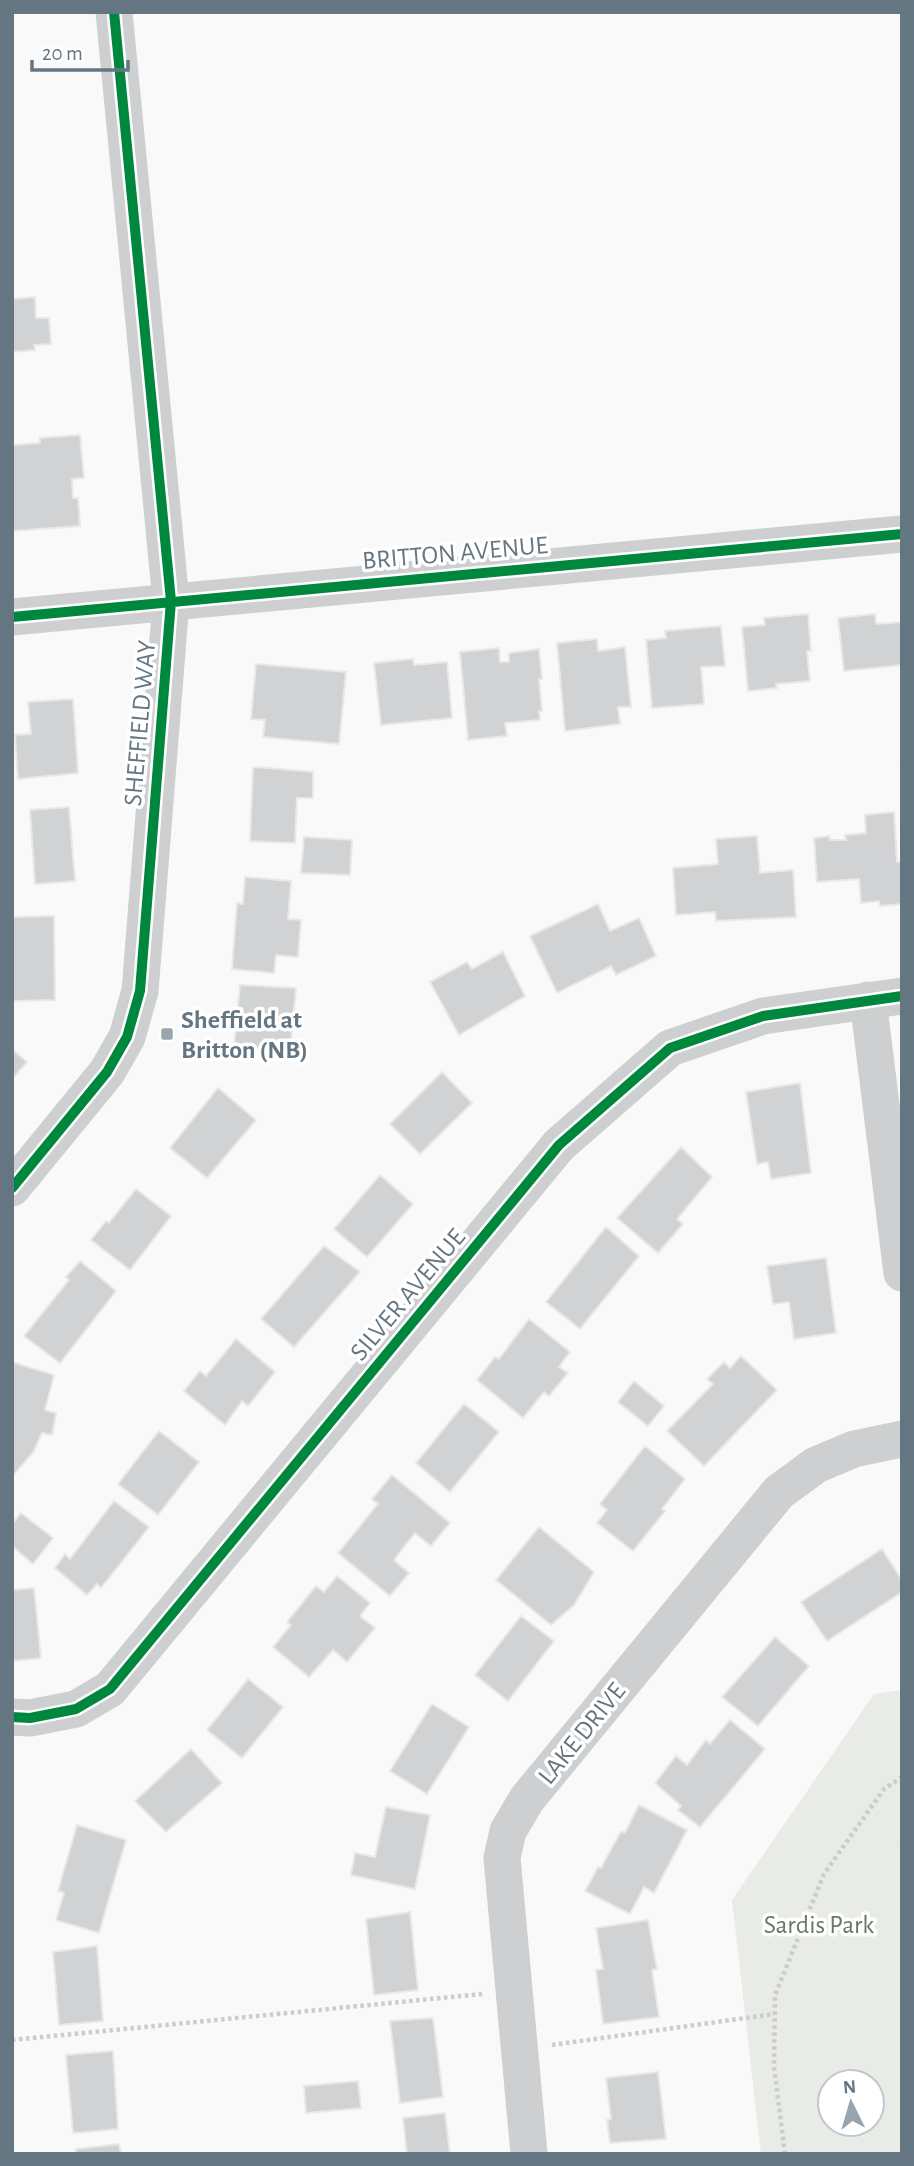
<svg xmlns="http://www.w3.org/2000/svg" width="914" height="2166" font-family="'Alegreya Sans',sans-serif">
	<style>
		.green { fill: #e8ebe6; fill-rule: evenodd }
		.building { fill: #d0d2d3; stroke: #e8e8e8; stroke-width: 2 }
		.lines { fill: none; stroke-linecap: round; stroke-linejoin: round }
		.path { stroke: #cbcccd; stroke-width: 4.5; stroke-dasharray: 3.5 3.5; stroke-linecap: butt }
		.minor { stroke: #cecfd0; stroke-width: 37 }
		.cycleway-casing { stroke: #fff; stroke-width: 15 }
		.cycleway { stroke: #00873e; stroke-width: 10 }
		.poi-dot { fill: #99a4ac; stroke: #fff; stroke-width: 2.5 }
		.labels { text-anchor: middle; stroke-width: 7; stroke-linejoin: round; paint-order: stroke }
		.street-label { font-size: 26px; fill: #657683; stroke: #fff }
		.poi-label { font-size: 26px; font-weight: bold; fill: #657683; stroke: #fff; text-anchor: start }
		.park-label { font-size: 26px; fill: #687a64; stroke: #fff }
	</style>
	<rect width="100%" height="100%" fill="#f9f9f9"/>
	<path class="green" d="M902,1690V2154H761L732,1900L874,1694ZM830,2082H872V2124H830Z"/>
	<path class="building" d="M35,297L36,318H49L51,344L34,345L35,350L12,352V299Z
		M80,435L84,478L72,479L73,498H78L80,526L12,531V445L40,443V438Z
		M808,614L811,651H807L810,681L776,684L777,688L748,691L742,627L765,625L764,618Z
		M875,614L876,624L902,622V665L844,671L838,618Z
		M721,626L725,666L701,667L704,704L652,708L646,640L666,638L665,631Z
		M597,639L598,651L625,647L631,707H618L620,724L565,731L557,643Z
		M499,648L500,662H509V653L539,649L542,679H539L542,711H539L540,720L505,723L507,736L468,740L460,652Z
		M413,659L414,665L447,662L452,718L381,725L374,663Z
		M256,664L346,672L339,744L263,737L265,720L251,719Z
		M73,699L78,773L18,779L15,735L31,734L28,702Z
		M256,767L313,772V798H297L295,843L250,841L253,768Z
		M69,807L75,881L35,884L30,810Z
		M894,812L897,862H902L901,904L880,906L879,901L861,903L859,879L817,882L814,838L829,836L830,840H846L845,835L866,833L865,815Z
		M757,836L760,873L793,870L796,917L716,921L715,912L676,915L673,868L718,864L716,839Z
		M304,837L352,840L350,875L301,873Z
		M245,877L291,881L288,919L301,920L298,957L276,955L274,973L232,969L237,903L243,904Z
		M598,904L610,931L639,918L656,956L616,975L611,966L557,993L530,936Z
		M54,916L55,1000L12,1001V917Z
		M503,952L525,996L459,1035L430,982L467,962L472,969Z
		M240,985L296,988L290,1053L234,1048Z
		M12,1049L27,1062L12,1079Z
		M442,1072L472,1103L420,1154L390,1124Z
		M800,1083L811,1173L771,1179L768,1162L757,1164L746,1092Z
		M218,1088L256,1120L207,1178L170,1148Z
		M681,1147L712,1177L677,1219L683,1224L658,1253L617,1218Z
		M380,1175L413,1204L367,1257L334,1229Z
		M136,1189L171,1216L130,1270L91,1240L106,1221L109,1223Z
		M606,1227L639,1256L580,1329L546,1302Z
		M324,1246L360,1272L294,1347L261,1319Z
		M826,1258L836,1333L794,1339L789,1302L773,1304L767,1266Z
		M80,1261L116,1291L60,1363L24,1336L69,1280L66,1277Z
		M529,1319L570,1352L559,1367L568,1373L549,1396L544,1392L523,1418L477,1380L495,1357L499,1359Z
		M236,1339L275,1372L248,1406L242,1401L225,1425L184,1391L200,1371L206,1376Z
		M741,1356L777,1390L704,1466L667,1431L713,1384L707,1379L724,1362L730,1368Z
		M12,1362L54,1375L45,1410L56,1413L52,1435L42,1433L34,1451L12,1477Z
		M634,1381L664,1406L648,1426L618,1402Z
		M464,1404L499,1432L450,1492L416,1463Z
		M159,1431L199,1462L158,1515L118,1484Z
		M645,1446L685,1479L662,1509L665,1511L633,1551L597,1523L607,1510L600,1504Z
		M392,1475L450,1523L431,1546L415,1533L403,1548L394,1560L409,1573L390,1596L338,1553L378,1504L372,1499Z
		M114,1501L149,1527L101,1588L97,1584L87,1595L55,1568L65,1554L70,1559Z
		M21,1513L53,1538L33,1564L12,1546V1524Z
		M539,1527L594,1572L574,1605L551,1625L496,1580Z
		M882,1549L902,1580V1592L827,1641L801,1602Z
		M337,1576L370,1603L360,1616L375,1628L347,1662L333,1650L309,1677L273,1647L291,1625L287,1622L316,1586L324,1592Z
		M34,1588L41,1658L12,1661V1590Z
		M521,1616L554,1641L508,1701L475,1675Z
		M775,1637L809,1666L758,1726L722,1697Z
		M248,1679L283,1707L242,1758L207,1730Z
		M432,1704L469,1727L427,1794L390,1771Z
		M730,1720L765,1749L700,1827L678,1810L681,1806L655,1783L676,1756L687,1765L706,1740L710,1744Z
		M191,1749L222,1783L166,1832L135,1801Z
		M639,1805L687,1830L654,1893L644,1887L630,1914L585,1891L598,1867L601,1868L621,1831L625,1833Z
		M386,1807L430,1815L415,1889L351,1875L355,1853L375,1857Z
		M77,1825L126,1840L99,1933L56,1920L64,1893L58,1891Z
		M410,1912L418,1990L374,1995L366,1919Z
		M648,1920L657,1969L652,1970L659,2017L603,2024L596,1970L603,1969L596,1928Z
		M97,1946L103,2021L59,2025L53,1952Z
		M433,2018L443,2097L400,2103L390,2021Z
		M113,2051L118,2129L73,2133L66,2055Z
		M658,2072L666,2139L610,2143L607,2120L611,2119L606,2078Z
		M358,2081L361,2108L306,2113L304,2086Z
		M445,2113L450,2154H407L403,2118Z
		M119,2144L121,2154H76V2149Z"/>
	<g class="lines">
		<path class="path" d="M902,762V763
			M902,1841V1847
			M12,2040L482,1994
			M552,2045L774,2014
			M785,2154L774,2067L775,1995L824,1874L884,1789L902,1777"/>
		<path class="minor" d="M12,617L902,534
			M868,1000L902,1273
			M12,1188L107,1072L127,1037L140,991L171,601L114,12
			M12,1717L30,1718L76,1709L110,1689L559,1145L670,1048L763,1016L902,996
			M529,2154L502,1858L508,1831L527,1799L779,1492L816,1465L854,1449L902,1439"/>
		<defs>
			<path id="cycleway" d="M12,617L902,534
				M12,1188L107,1072L127,1037L140,991L171,601L114,12
				M12,1717L30,1718L76,1709L110,1689L559,1145L670,1048L763,1016L902,996"/>
		</defs>
		<use href="#cycleway" class="cycleway-casing"/>
		<use href="#cycleway" class="cycleway"/>
	</g>
	<rect class="poi-dot" x="160" y="1027" width="14" height="14" rx="3.5"/>
	<g class="labels">
		<g class="street-label">
			<text transform="translate(455 552) rotate(-5)" y="9">BRITTON AVENUE</text>
			<text transform="translate(139 723) rotate(-85)" y="9">SHEFFIELD WAY</text>
			<text transform="translate(407 1294) rotate(-50)" y="9">SILVER AVENUE</text>
			<text transform="translate(581 1733) rotate(-51)" y="9">LAKE DRIVE</text>
		</g>
		<g class="poi-label">
			<text x="181" y="1028">Sheffield at<tspan x="181" dy="30">Britton (NB)</tspan></text>
		</g>
		<g class="park-label">
			<text x="819" y="1933">Sardis Park</text>
		</g>
	</g>
	<rect width="914" height="2166" fill="none" stroke="#657683" stroke-width="28"/>
	<g transform="translate(851 2103) rotate(355)"><circle r="33" fill="#ffffff" stroke="#c1c8cd" stroke-width="2"/>
	<path d="M0-5L12 26L0 18L-12 26Z" fill="#99a4ac"/>
	<text y="-10" font-size="19" font-weight="bold" text-anchor="middle" fill="#657683">N</text>
	</g>
	<path d="M32 60v10h96v-10" fill="none" stroke="#657683" stroke-width="3.5"/>
	<text x="42" y="60" font-size="21" fill="#657683" stroke="#ffffff" stroke-width="5" paint-order="stroke">20 m</text>
</svg>
